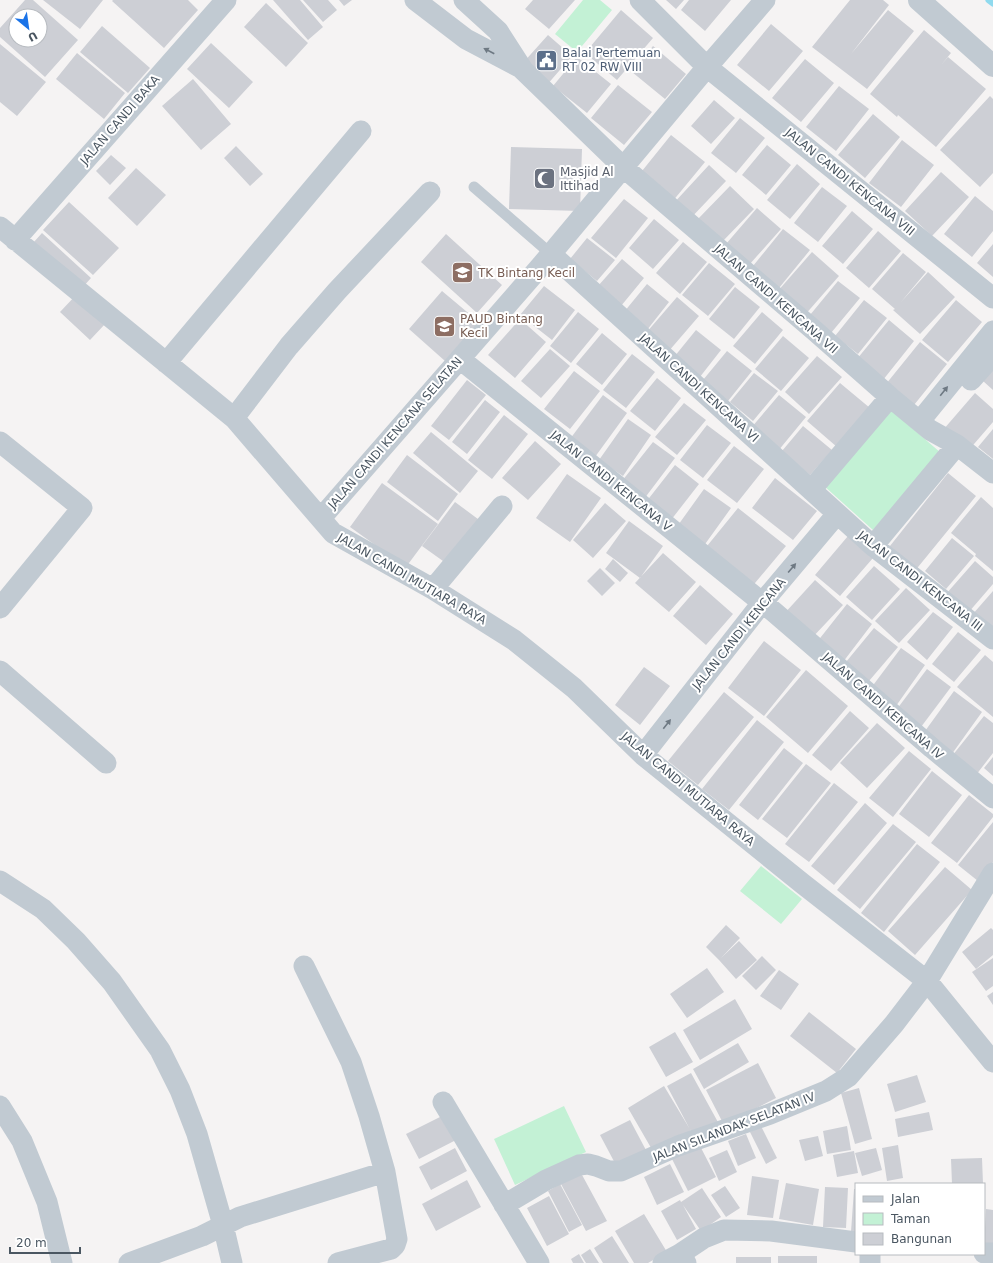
<svg xmlns="http://www.w3.org/2000/svg" width="993" height="1263" font-family="'DejaVu Sans',sans-serif">
	<style>
		.green { fill: #c3f1d5 }
		.lines { fill: none; stroke-linecap: round; stroke-linejoin: round }
		.stream { stroke: #90daee; stroke-width: 7 }
		.building { fill: #cdcfd5; fill-rule: evenodd }
		.service { stroke: #c1cad2; stroke-width: 11 }
		.minor { stroke: #c1cad2; stroke-width: 21 }
		.tertiary { stroke: #c1cad2; stroke-width: 22 }
		.oneway { fill: #6e7983 }
		.labels { text-anchor: middle; stroke-width: 4; stroke-linejoin: round; paint-order: stroke }
		.service-label { font-size: 12px; fill: #4e5e75; stroke: #fff; text-anchor: start }
		.street-label { font-size: 12px; fill: #4a5661; stroke: #fff }
		.worship-label { font-size: 12px; fill: #5b616d; stroke: #fff; text-anchor: start }
		.education-label { font-size: 12px; fill: #785e54; stroke: #fff; text-anchor: start }
	</style>
	<rect width="100%" height="100%" fill="#f5f3f3"/>
	<path class="green" d="M583,0H600L612,10L577,52L555,34Z
		M890,409L941,453L873,530L823,485Z
		M761,866L802,899L781,924L740,891Z
		M564,1106L586,1152L515,1185L494,1139Z"/>
	<g class="lines">
		<path class="stream" d="M989,0L993,3"/>
	</g>
	<path class="building" d="M25,0H33L78,40L45,77L0,37V28ZM16,16H40V40H16Z
		M43,0H103L80,29Z
		M113,0H188L198,10L164,48L112,1Z
		M273,0H300L323,27L308,40Z
		M303,0H328L337,10L323,22Z
		M339,0H352L344,6Z
		M533,0H575L549,29L525,9Z
		M666,0H684L676,9Z
		M689,0H731L705,31L681,10Z
		M850,0H883L889,5L851,54L888,10L914,31L867,89L812,47Z
		M266,3L308,43L286,67L244,27Z
		M621,10L653,38L617,80L585,53Z
		M771,24L803,51L769,91L737,65Z
		M102,26L150,68L128,93L80,52Z
		M924,30L951,53L941,65L948,57L986,89L936,147L898,115L897,117L870,94Z
		M548,35L572,56L546,86L522,64Z
		M211,43L253,82L229,108L187,69Z
		M0,44L46,82L17,116L0,102Z
		M653,46L686,74L665,99L632,72Z
		M77,53L125,93L104,119L56,79Z
		M577,57L611,84L587,113L553,86Z
		M805,59L834,83L801,122L772,98Z
		M193,79L231,124L201,150L162,106Z
		M618,85L652,112L624,145L591,118Z
		M839,86L869,109L836,151L806,127Z
		M990,96L993,99V173L980,187L940,150Z
		M714,100L735,118L711,144L691,126Z
		M873,114L900,137L865,178L838,155Z
		M740,118L765,138L736,173L711,153Z
		M671,135L705,162L672,202L638,176Z
		M902,140L934,165L901,207L869,183Z
		M767,145L791,165L766,195L742,175Z
		M236,146L263,174L250,186L224,158Z
		M511,147L582,149L580,211L509,209Z
		M111,155L126,168L110,185L96,171Z
		M797,164L820,184L790,219L767,200Z
		M709,165L726,181L689,220L672,205Z
		M136,168L166,195L137,226L108,198Z
		M941,172L969,197L932,236L905,211Z
		M730,186L754,209L721,243L697,220Z
		M822,187L847,206L818,242L794,223Z
		M975,196L993,211V231L972,257L944,234Z
		M624,199L648,218L616,258L591,238Z
		M69,202L119,248L93,275L43,230Z
		M757,208L781,229L749,265L726,244Z
		M852,211L873,229L843,264L822,246Z
		M654,219L679,240L653,269L629,248Z
		M783,229L810,250L779,288L753,266Z
		M878,231L901,251L869,288L846,268Z
		M42,233L91,278L82,288L33,243Z
		M446,234L502,285L477,313L421,262Z
		M587,238L615,260L597,281L570,259Z
		M683,242L707,262L680,294L656,273Z
		M993,244V277L977,263Z
		M812,252L839,276L804,316L777,292Z
		M903,253L926,272L901,302L928,272L955,297L920,334L893,310L895,309L872,289Z
		M622,259L644,278L621,306L598,286Z
		M709,263L735,284L708,316L682,295Z
		M838,281L860,298L831,333L810,315Z
		M647,284L669,302L647,330L624,312Z
		M544,286L575,310L552,340L520,315Z
		M735,287L760,307L734,339L709,319Z
		M442,291L479,322L445,361L409,329Z
		M76,295L106,323L90,340L60,312Z
		M677,297L699,316L668,352L646,333Z
		M864,300L887,318L858,354L835,336Z
		M956,300L982,322L948,362L922,340Z
		M578,312L599,329L571,363L550,346Z
		M762,312L783,330L755,364L733,346Z
		M520,319L546,342L515,378L488,355Z
		M889,320L914,341L883,380L857,359Z
		M696,330L721,350L696,382L670,362Z
		M602,333L627,354L602,385L576,364Z
		M783,336L809,358L781,391L755,369Z
		M920,342L947,364L914,405L886,384Z
		M550,349L570,366L541,398L521,381Z
		M727,351L752,371L728,401L703,380Z
		M632,354L655,372L626,408L603,390Z
		M817,356L842,377L809,414L785,392Z
		M993,369V390L983,381Z
		M574,371L600,391L570,429L544,409Z
		M754,373L778,391L753,421L730,402Z
		M657,378L681,398L655,431L630,411Z
		M467,380L486,395L449,440L431,426Z
		M840,383L870,408L837,447L807,421Z
		M975,393L993,409V422L968,451L943,430Z
		M603,395L627,413L595,457L570,439Z
		M779,395L806,417L778,451L751,428Z
		M485,400L500,412L467,454L452,442Z
		M684,403L706,420L677,455L655,437Z
		M504,415L528,434L492,479L468,460Z
		M628,419L651,435L623,476L599,460Z
		M707,425L731,443L703,478L680,460Z
		M803,426L832,450L810,475L782,451Z
		M993,429V459L978,447Z
		M431,432L478,471L460,493L413,453Z
		M535,441L561,464L528,500L502,478Z
		M653,442L675,458L641,503L618,486Z
		M734,446L764,469L737,503L707,480Z
		M407,455L458,494L438,521L387,482Z
		M675,465L699,484L671,520L646,502Z
		M948,473L976,496L914,572L886,551Z
		M567,474L601,498L570,542L536,518Z
		M775,478L817,511L793,540L752,508Z
		M382,483L438,524L406,567L350,527Z
		M704,489L731,508L703,547L676,528Z
		M981,497L993,508V571L975,556L976,554L951,533Z
		M455,502L482,522L450,566L422,546Z
		M605,503L626,521L593,558L573,540Z
		M738,508L786,546L750,589L703,551Z
		M629,521L663,546L640,578L606,553Z
		M848,536L873,558L840,596L815,575Z
		M952,538L974,556L946,589L925,571Z
		M663,553L696,582L669,612L635,583Z
		M613,559L628,573L620,582L605,569Z
		M975,561L993,577V584L968,613L946,594Z
		M874,566L900,589L872,620L846,597Z
		M600,568L615,583L602,596L587,581Z
		M815,580L843,605L810,640L783,615Z
		M700,585L733,614L706,645L673,616Z
		M906,588L930,610L899,643L875,621Z
		M993,591V633L972,615Z
		M847,604L872,624L843,662L817,642Z
		M933,612L953,627L927,660L907,642Z
		M874,628L898,647L869,681L846,662Z
		M958,632L981,650L954,682L932,664Z
		M764,641L801,670L764,716L728,688Z
		M901,648L925,665L896,706L871,688Z
		M985,655L993,662V717L957,687Z
		M644,667L670,686L640,725L615,705Z
		M927,669L951,687L921,727L897,709Z
		M806,670L848,706L808,753L766,717Z
		M954,691L982,712L949,758L920,738Z
		M724,692L754,717L698,785L668,761Z
		M850,711L869,728L831,771L812,755Z
		M984,716L993,723V753L976,775L952,756Z
		M757,720L784,742L729,810L702,789Z
		M877,723L905,748L867,788L840,763Z
		M784,748L803,763L758,820L739,805Z
		M909,751L931,769L893,817L869,798Z
		M993,757V776L984,768Z
		M806,764L831,783L787,838L762,819Z
		M932,771L962,795L929,837L899,814Z
		M834,783L858,802L809,862L785,844Z
		M969,795L993,814V817L957,863L931,843Z
		M865,803L887,823L834,885L811,866Z
		M993,822V862L978,881L958,865Z
		M893,824L916,842L860,909L837,890Z
		M917,844L940,862L884,932L861,913Z
		M945,867L972,890L915,955L888,931Z
		M726,925L740,938L721,958L739,941L757,960L736,979L719,960L706,947Z
		M991,928L993,930V955L976,969L962,952Z
		M762,956L776,970L756,990L742,976Z
		M993,958V986L986,991L972,972Z
		M707,968L724,992L687,1018L670,994Z
		M779,970L799,984L781,1010L760,996Z
		M993,992V1005L987,996Z
		M735,999L752,1029L700,1060L683,1030Z
		M809,1012L856,1049L837,1073L790,1036Z
		M675,1032L693,1062L666,1077L649,1047Z
		M738,1043L749,1062L704,1089L693,1069Z
		M758,1063L776,1098L724,1125L706,1090Z
		M691,1073L719,1124L694,1137L667,1086Z
		M917,1075L926,1102L895,1112L887,1084Z
		M664,1086L691,1131L654,1153L628,1108Z
		M859,1088L872,1139L855,1144L841,1093Z
		M929,1112L933,1130L898,1137L895,1119Z
		M444,1115L456,1140L419,1159L406,1134Z
		M630,1120L647,1152L617,1167L600,1135Z
		M761,1126L777,1158L766,1164L750,1132Z
		M847,1126L851,1150L827,1154L823,1131Z
		M746,1134L756,1158L738,1166L728,1141Z
		M818,1136L823,1156L805,1161L799,1140Z
		M699,1144L716,1177L688,1191L671,1157Z
		M898,1145L903,1178L887,1181L882,1148Z
		M455,1148L467,1171L431,1190L419,1167Z
		M876,1148L882,1170L862,1176L855,1153Z
		M727,1150L737,1172L719,1181L709,1158Z
		M854,1151L858,1173L837,1177L833,1155Z
		M982,1158L983,1184H952L951,1159Z
		M670,1164L684,1192L657,1205L644,1177Z
		M581,1173L607,1221L586,1231L561,1184Z
		M752,1176L779,1180L773,1218L747,1215Z
		M467,1180L481,1207L436,1231L422,1204Z
		M786,1183L819,1189L813,1225L779,1219Z
		M560,1184L582,1225L569,1232L548,1191Z
		M725,1186L740,1208L726,1217L711,1195Z
		M825,1187L848,1188L846,1228L823,1227Z
		M702,1188L721,1217L701,1231L683,1205L696,1229L677,1240L661,1211L680,1200L681,1202Z
		M854,1189H856V1232H851Z
		M549,1196L569,1234L547,1246L527,1208Z
		M986,1209L993,1210V1245H984Z
		M644,1214L667,1252L648,1263H634L615,1231Z
		M612,1236L629,1263H603L594,1248Z
		M590,1249L599,1263H586L581,1255Z
		M579,1254L584,1263H573L571,1259Z
		M778,1256H817V1263H778Z
		M736,1257H771V1263H736Z"/>
	<g class="lines">
		<path class="service" d="M474,187L551,254"/>
		<path class="minor" d="M415,0L466,39L521,68
			M464,0L498,31L523,70L623,167L815,331L890,397L930,430L957,445L993,473
			M640,0L707,67L993,298
			M0,227L234,418L333,533L433,589L514,640L574,688L643,755L803,884L927,981L993,1062
			M15,240L226,0
			M551,254L873,546L993,639
			M460,359L774,612L932,748L993,798
			M166,363L361,131
			M971,380L993,355
			M234,418L289,346L337,291L430,192
			M920,421L993,331
			M0,442L82,508L0,608
			M811,490L890,397
			M321,518L540,267L707,67L765,0
			M873,546L957,445
			M433,589L502,506
			M0,671L106,763
			M643,755L762,603L837,514
			M0,881L43,909L76,941L112,982L160,1050L180,1090L197,1134L223,1225L232,1263
			M443,1102L539,1263
			M0,1106L22,1141L47,1202L62,1263
			M504,1205L546,1180L579,1165L588,1164L596,1166L609,1171H621L678,1146L770,1114L826,1091L848,1077L894,1024L927,981L993,873
			M984,1253H993
			M129,1263L202,1236L240,1217L385,1172L369,1116L351,1062L304,966
			M338,1263L391,1249L395,1245L397,1239L385,1172
			M663,1263L680,1254
			M686,1263L680,1254L704,1238L724,1230L771,1231L856,1242
			M870,1263V1254"/>
		<path class="tertiary" d="M919,0L993,66"/>
	</g>
	<defs><path id="oneway-solid" d="M-6-.8H1V-3.2L6.5 0L1 3.2V.8H-6Z"/></defs>
	<g class="oneway">
		<use href="#oneway-solid" transform="translate(489 51) rotate(-152)"/>
		<use href="#oneway-solid" transform="translate(944 391) rotate(-51)"/>
		<use href="#oneway-solid" transform="translate(792 568) rotate(-50)"/>
		<use href="#oneway-solid" transform="translate(667 724) rotate(-52)"/>
	</g>
	<defs>
		<symbol id="civic-square" viewBox="-11 -11 22 22"><rect x="-9" y="-9" width="18" height="18" rx="4" fill="#5c6f8a" stroke="#fff"/><path d="M-.6-6.5H3V-4.5H.6V-3L4-1V1h2V6H-6V1h2V-1L-.6-3ZM-1.2 2.5V6h2.4V2.5Z" fill="#fff"/></symbol>
		<symbol id="mosque-square" viewBox="-11 -11 22 22"><rect x="-9" y="-9" width="18" height="18" rx="4" fill="#6b7280" stroke="#fff"/><path d="M3.5-4.9A6 6 0 1 0 3.5 4.9A5 5 0 1 1 3.5-4.9Z" fill="#fff"/></symbol>
		<symbol id="school-square" viewBox="-11 -11 22 22"><rect x="-9" y="-9" width="18" height="18" rx="4" fill="#8d6e63" stroke="#fff"/><path d="M0-5L7-2L0 1L-7-2ZM-4 1L0 2.5L4 1V4Q0 6-4 4Z" fill="#fff"/></symbol>
	</defs>
	<g fill-rule="evenodd">
		<use href="#civic-square" x="534" y="48" width="25" height="25"/>
		<use href="#mosque-square" x="532" y="166" width="25" height="25"/>
		<use href="#school-square" x="450" y="260" width="25" height="25"/>
		<use href="#school-square" x="432" y="314" width="25" height="25"/>
	</g>
	<g class="labels">
		<g class="service-label">
			<text x="562" y="57">Balai Pertemuan<tspan x="562" dy="14">RT 02 RW VIII</tspan></text>
		</g>
		<g class="street-label">
			<text transform="translate(120 120) rotate(-49)" y="4">JALAN CANDI BAKA</text>
			<text transform="translate(850 182) rotate(39)" y="4">JALAN CANDI KENCANA VIII</text>
			<text transform="translate(776 299) rotate(41)" y="4">JALAN CANDI KENCANA VII</text>
			<text transform="translate(699 388) rotate(42)" y="4">JALAN CANDI KENCANA VI</text>
			<text transform="translate(395 433) rotate(-49)" y="4">JALAN CANDI KENCANA SELATAN</text>
			<text transform="translate(611 481) rotate(39)" y="4">JALAN CANDI KENCANA V</text>
			<text transform="translate(412 579) rotate(30)" y="4">JALAN CANDI MUTIARA RAYA</text>
			<text transform="translate(920 581) rotate(38)" y="4">JALAN CANDI KENCANA III</text>
			<text transform="translate(739 634) rotate(-51)" y="4">JALAN CANDI KENCANA</text>
			<text transform="translate(883 706) rotate(41)" y="4">JALAN CANDI KENCANA IV</text>
			<text transform="translate(688 789) rotate(40)" y="4">JALAN CANDI MUTIARA RAYA</text>
			<text transform="translate(734 1127) rotate(-21)" y="4">JALAN SILANDAK SELATAN IV</text>
		</g>
		<g class="worship-label">
			<text x="560" y="176">Masjid Al<tspan x="560" dy="14">Ittihad</tspan></text>
		</g>
		<g class="education-label">
			<text x="478" y="277">TK Bintang Kecil</text>
			<text x="460" y="323">PAUD Bintang<tspan x="460" dy="14">Kecil</tspan></text>
		</g>
	</g>
	<rect x="855" y="1183" width="130" height="72" fill="#ffffff" stroke="#b7bbc0"/>
	<rect x="863" y="1196" width="20" height="6" fill="#c1cad2" stroke="#b7bbc0"/>
	<text x="891" y="1203" font-size="12" fill="#4a5661">Jalan</text>
	<rect x="863" y="1213" width="20" height="12" fill="#c3f1d5" stroke="#b7bbc0"/>
	<text x="891" y="1223" font-size="12" fill="#4a5661">Taman</text>
	<rect x="863" y="1233" width="20" height="12" fill="#cdcfd5" stroke="#b7bbc0"/>
	<text x="891" y="1243" font-size="12" fill="#4a5661">Bangunan</text>
	<g transform="translate(28 28) rotate(151)"><circle r="19" fill="#ffffff" stroke="#b7bbc0"/>
	<path d="M0-3L7 15L0 10L-7 15Z" fill="#1a73e8"/>
	<text y="-6" font-size="11" font-weight="bold" text-anchor="middle" fill="#4a5661">U</text>
	</g>
	<path d="M10 1247v6h70v-6" fill="none" stroke="#4a5661" stroke-width="2"/>
	<text x="16" y="1247" font-size="12" fill="#4a5661" stroke="#ffffff" stroke-width="3" paint-order="stroke">20 m</text>
</svg>
